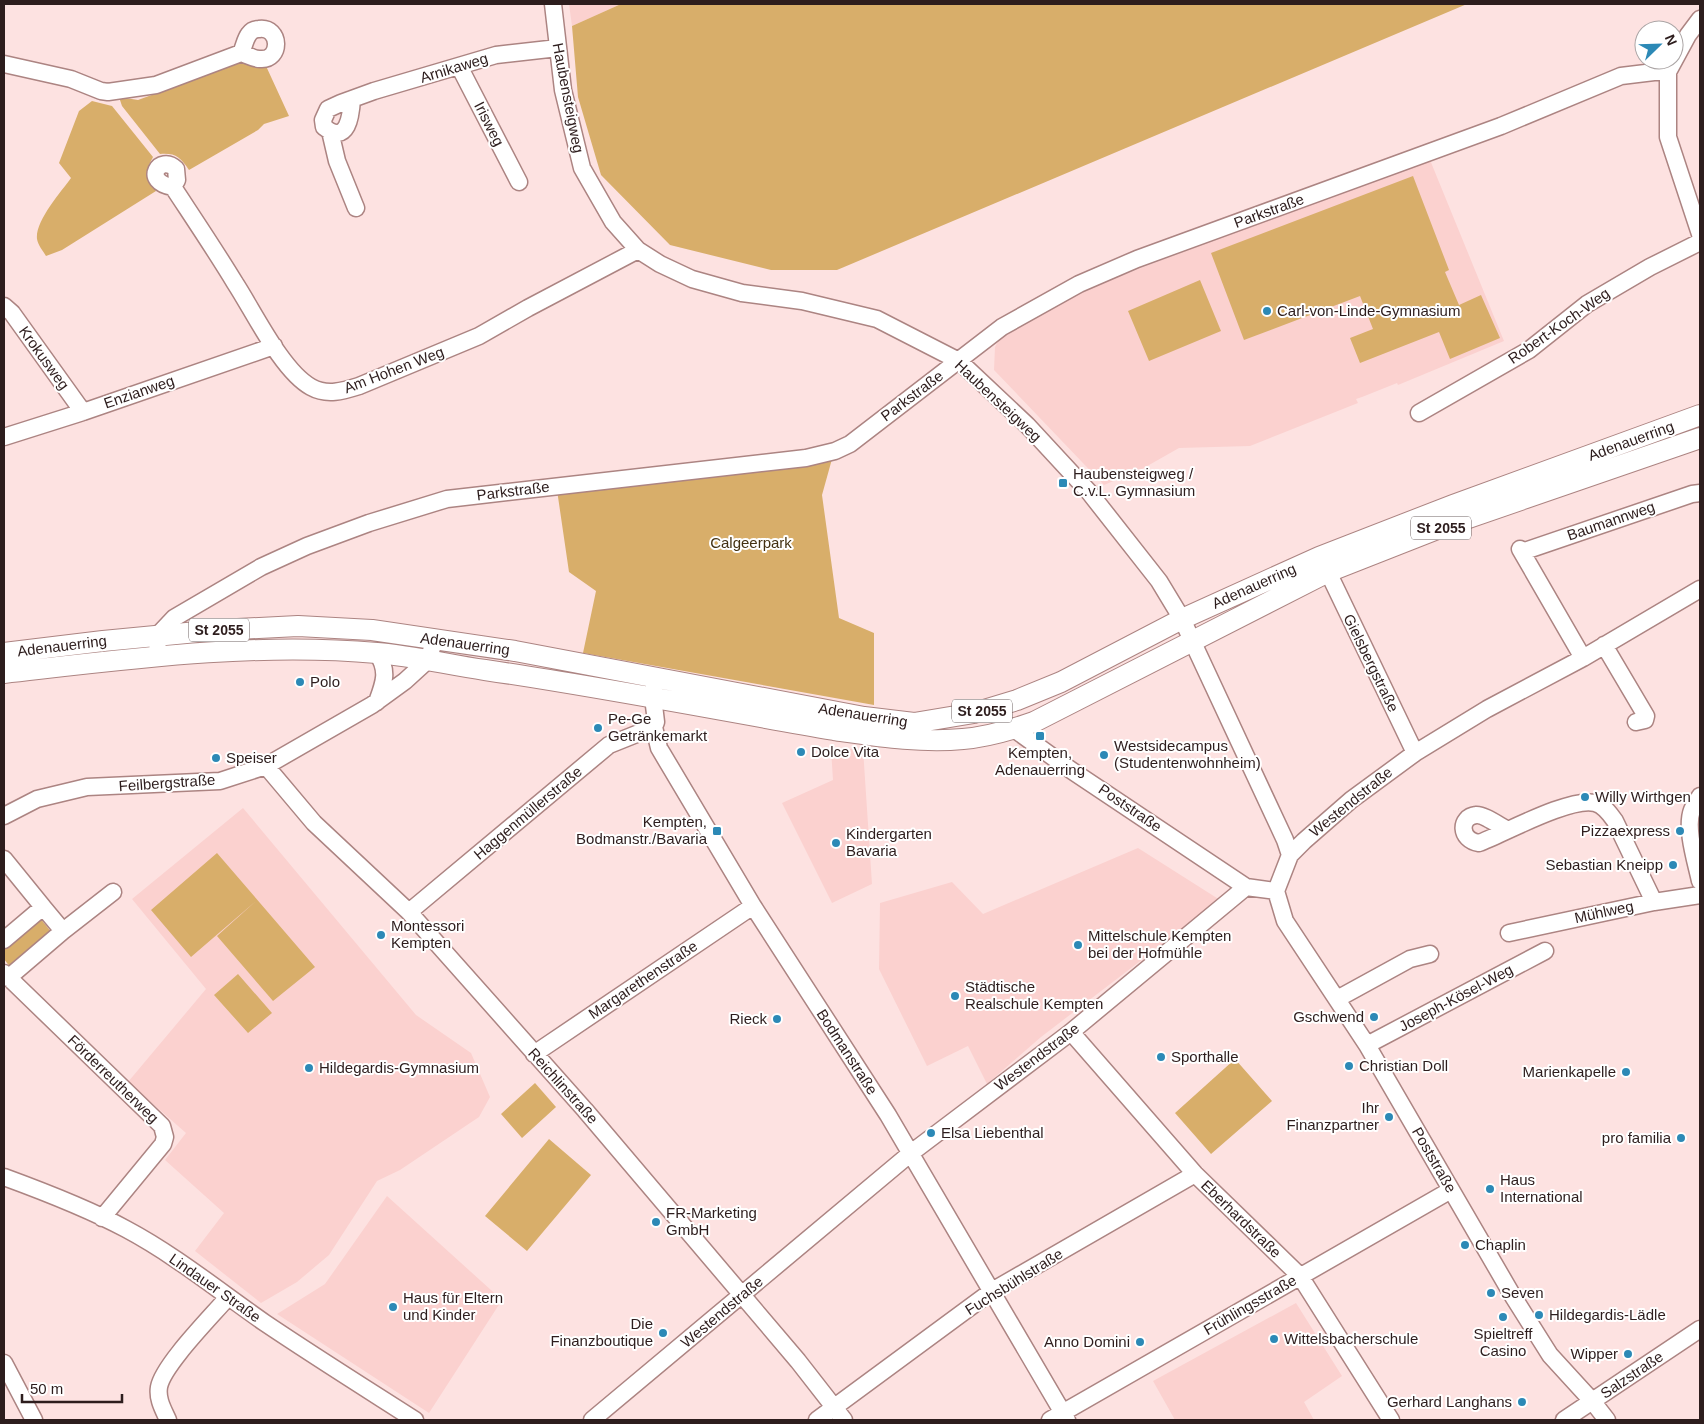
<svg xmlns="http://www.w3.org/2000/svg" width="1704" height="1424" font-family="Arial,sans-serif">
	<style>
		.built { fill: #fbd1cf }
		.green { fill: #d8ae6a }
		.lines { fill: none; stroke-linecap: round; stroke-linejoin: round }
		.minor-casing { stroke: #ac8482; stroke-width: 19 }
		.major-casing { stroke: #ac8482; stroke-width: 22 }
		.minor { stroke: #fff; stroke-width: 16 }
		.major { stroke: #fff; stroke-width: 20 }
		.poi-dot { fill: #2c89b6; stroke: #fff; stroke-width: 2 }
		.labels { text-anchor: middle; stroke-width: 4; stroke-linejoin: round; paint-order: stroke }
		.shield { fill: #fff; stroke: #6c6161; stroke-width: 1 }
		.shield-label { font-size: 14px; font-weight: bold; fill: #2d1d1d }
		.street-label { font-size: 15px; fill: #2d1d1d; stroke: #fff }
		.poi-label { font-size: 15px; fill: #2d1d1d; stroke: #fff; text-anchor: start }
		.park-label { font-size: 15px; fill: #433112; stroke: #fff }
	</style>
	<rect width="100%" height="100%" fill="#fde2e1"/>
	<path class="built" d="M569,4H621L572,26Z
		M1430,160L1504,341L1398,385L1397,383L1362,397L1356,399L1358,403L1250,446L1179,448L1142,469L1104,485L994,370L995,347L1004,331L1081,291L1193,248Z
		M831,749H863L872,884L832,903L782,803L833,780Z
		M243,808L416,1015L471,1053L490,1097L479,1117L400,1170L377,1181L329,1255L297,1282L261,1303L195,1251L224,1213L165,1160L186,1133L128,1082L206,989L132,899Z
		M1138,848L1220,900L1041,1037L987,1084L968,1046L927,1066L879,969L880,903L952,882L983,914Z
		M387,1196L502,1300L429,1413L277,1314L325,1284Z
		M1296,1303L1342,1376L1304,1402L1314,1420H1175L1153,1381Z"/>
	<path class="green" d="M621,4H1467L837,270H771L670,245L601,175L578,97L572,26Z
		M245,61L266,66L289,116L264,124L258,130L189,170C180,157 176,153 160,154L122,106L119,97L138,100Z
		M92,101L112,106L153,157C144,174 146,176 156,191L62,250L46,256C43,251 38,245 37,239C35,221 61,192 71,178L59,163L79,111Z
		M1413,176L1449,270L1445,272L1459,305L1481,295L1500,338L1450,359L1439,332L1360,363L1350,338L1373,329L1360,296L1244,340L1211,253Z
		M1200,280L1221,331L1149,361L1128,311Z
		M832,459L822,495L839,618L874,633V705L583,653L596,591L569,572L557,490Z
		M217,853L315,967L273,1001L217,936L256,901L191,957L151,910Z
		M40,918L52,933L10,967L4,959V947Z
		M238,974L272,1013L248,1033L214,995Z
		M1235,1059L1272,1101L1211,1154L1175,1113Z
		M535,1083L556,1107L522,1138L501,1114Z
		M549,1139L591,1175L527,1251L485,1216Z"/>
	<g class="lines">
		<defs>
			<path id="minor" d="M553,4L563,90L582,168L613,222L638,250L660,264L692,279L742,293L802,301L877,319L959,361L1027,425L1089,492L1159,581L1182,619L1285,840L1290,855
				M1700,19L1688,35L1668,72V137L1700,234
				M4,64L71,79L101,91L108,92L156,85L241,53C247,55 254,59 260,59C282,61 281,26 259,29C255,29 251,31 249,34C245,39 244,47 241,53
				M459,66L519,182
				M352,99C351,115 348,146 324,127L323,120L328,109L341,103L374,91L496,55L558,48
				M330,131L337,161L356,208
				M173,187L177,180L176,169C160,153 141,182 173,187C194,219 215,250 235,283C254,312 282,371 311,387C327,396 343,391 359,386L479,336L528,308L638,250
				M4,306L12,313L83,412
				M1419,413L1529,350L1587,304L1650,267L1700,242
				M4,437L83,412L274,346
				M1520,549L1583,658
				M1522,552L1692,494L1700,493
				M1328,572L1415,753
				M1604,645L1646,716L1645,720L1636,722
				M158,655L157,636L174,618L261,567L307,546L369,523L447,499L806,458L835,451L850,444L1002,327L1079,284L1137,259L1501,126L1621,76L1654,72H1668
				M654,687L653,697L656,722L654,727L659,748L753,906L888,1115L1067,1420
				M377,702C384,683 389,671 377,653
				M1014,729L1068,768L1246,887L1276,891
				M266,766L314,823L409,912L585,1110L798,1361L844,1420
				M1700,796C1698,800 1694,805 1692,810C1685,828 1696,862 1700,881
				M4,816L37,799L87,787L220,781L266,766L372,705L405,681L428,660L435,639
				M1508,830C1500,826 1483,814 1476,815C1459,817 1459,840 1479,843C1505,833 1570,797 1595,803C1604,805 1610,814 1615,821L1654,902
				M4,859L43,907
				M1276,891L1285,921L1367,1045L1514,1298L1550,1355L1593,1402L1607,1420
				M1276,891L1290,855L1304,841L1351,800L1415,753L1487,709L1583,658L1700,589
				M409,912L609,745L654,727
				M63,931L113,892
				M1509,933L1654,902L1700,895
				M4,940L43,907L63,931L8,978
				M4,973L162,1126L165,1137L163,1144L102,1218
				M1337,999L1410,959L1430,954
				M1071,1032L1195,1174L1300,1276L1391,1420
				M1367,1045L1545,951
				M534,1054L753,906
				M4,1177C45,1192 87,1208 126,1229C175,1255 219,1291 265,1323C314,1356 365,1388 415,1420
				M4,1363L34,1420
				M168,1420C163,1409 157,1399 159,1387C163,1365 212,1316 228,1297
				M592,1420L911,1153L1071,1032L1246,887
				M817,1420L992,1291L1195,1174
				M1050,1420L1451,1190
				M1564,1420L1700,1329"/>
			<path id="major" d="M4,653L103,641L218,630L298,626L372,630L515,651L864,717L914,723L974,713L1017,700L1061,682L1182,619L1319,557L1453,505L1700,415
				M4,673C128,659 252,642 377,653C414,656 449,665 485,670C602,687 718,710 834,730C877,736 920,743 963,739C988,737 1011,730 1034,722L1328,572L1445,526L1700,438"/>
		</defs>
		<use href="#minor" class="minor-casing"/>
		<use href="#major" class="major-casing"/>
		<use href="#minor" class="minor"/>
		<use href="#major" class="major"/>
	</g>
	<g class="poi-dot">
		<circle cx="1267" cy="311" r="5"/>
		<rect x="1058" y="478" width="10" height="10" rx="2.5"/>
		<circle cx="300" cy="682" r="5"/>
		<circle cx="598" cy="728" r="5"/>
		<rect x="1035" y="731" width="10" height="10" rx="2.5"/>
		<circle cx="801" cy="752" r="5"/>
		<circle cx="1104" cy="755" r="5"/>
		<circle cx="216" cy="758" r="5"/>
		<circle cx="1585" cy="797" r="5"/>
		<rect x="712" y="826" width="10" height="10" rx="2.5"/>
		<circle cx="1680" cy="831" r="5"/>
		<circle cx="836" cy="843" r="5"/>
		<circle cx="1673" cy="865" r="5"/>
		<circle cx="381" cy="935" r="5"/>
		<circle cx="1078" cy="945" r="5"/>
		<circle cx="955" cy="996" r="5"/>
		<circle cx="1374" cy="1017" r="5"/>
		<circle cx="777" cy="1019" r="5"/>
		<circle cx="1161" cy="1057" r="5"/>
		<circle cx="1349" cy="1066" r="5"/>
		<circle cx="309" cy="1068" r="5"/>
		<circle cx="1626" cy="1072" r="5"/>
		<circle cx="1389" cy="1117" r="5"/>
		<circle cx="931" cy="1133" r="5"/>
		<circle cx="1681" cy="1138" r="5"/>
		<circle cx="1490" cy="1189" r="5"/>
		<circle cx="656" cy="1222" r="5"/>
		<circle cx="1465" cy="1245" r="5"/>
		<circle cx="1491" cy="1293" r="5"/>
		<circle cx="393" cy="1307" r="5"/>
		<circle cx="1539" cy="1315" r="5"/>
		<circle cx="1503" cy="1317" r="5"/>
		<circle cx="663" cy="1333" r="5"/>
		<circle cx="1274" cy="1339" r="5"/>
		<circle cx="1140" cy="1342" r="5"/>
		<circle cx="1628" cy="1354" r="5"/>
		<circle cx="1522" cy="1402" r="5"/>
	</g>
	<g class="labels">
		<g class="shield">
			<rect x="1411" y="516.5" width="60" height="23" rx="4"/>
			<rect x="189" y="618.5" width="60" height="23" rx="4"/>
			<rect x="952" y="699.5" width="60" height="23" rx="4"/>
		</g>
		<g class="shield-label">
			<text x="1441" y="533">St 2055</text>
			<text x="219" y="635">St 2055</text>
			<text x="982" y="716">St 2055</text>
		</g>
		<g class="street-label">
			<text transform="translate(454 68) rotate(-17)" y="5">Arnikaweg</text>
			<text transform="translate(568 98) rotate(79)" y="5">Haubensteigweg</text>
			<text transform="translate(489 124) rotate(63)" y="5">Irisweg</text>
			<text transform="translate(1269 211) rotate(-20)" y="5">Parkstraße</text>
			<text transform="translate(1559 326) rotate(-35)" y="5">Robert-Koch-Weg</text>
			<text transform="translate(44 358) rotate(54)" y="5">Krokusweg</text>
			<text transform="translate(394 370) rotate(-21)" y="5">Am Hohen Weg</text>
			<text transform="translate(139 392) rotate(-19)" y="5">Enzianweg</text>
			<text transform="translate(912 396) rotate(-37)" y="5">Parkstraße</text>
			<text transform="translate(998 401) rotate(43)" y="5">Haubensteigweg</text>
			<text transform="translate(1631 441) rotate(-20)" y="5">Adenauerring</text>
			<text transform="translate(513 491) rotate(-7)" y="5">Parkstraße</text>
			<text transform="translate(1611 521) rotate(-19)" y="5">Baumannweg</text>
			<text transform="translate(1254 586) rotate(-24)" y="5">Adenauerring</text>
			<text transform="translate(465 644) rotate(8)" y="5">Adenauerring</text>
			<text transform="translate(62 646) rotate(-7)" y="5">Adenauerring</text>
			<text transform="translate(1371 663) rotate(64)" y="5">Gielsbergstraße</text>
			<text transform="translate(863 715) rotate(9)" y="5">Adenauerring</text>
			<text transform="translate(167 783) rotate(-4)" y="5">Feilbergstraße</text>
			<text transform="translate(1351 802) rotate(-39)" y="5">Westendstraße</text>
			<text transform="translate(1130 808) rotate(34)" y="5">Poststraße</text>
			<text transform="translate(528 813) rotate(-40)" y="5">Haggenmüllerstraße</text>
			<text transform="translate(1604 912) rotate(-12)" y="5">Mühlweg</text>
			<text transform="translate(643 980) rotate(-34)" y="5">Margarethenstraße</text>
			<text transform="translate(1456 998) rotate(-28)" y="5">Joseph-Kösel-Weg</text>
			<text transform="translate(847 1052) rotate(57)" y="5">Bodmanstraße</text>
			<text transform="translate(1037 1057) rotate(-37)" y="5">Westendstraße</text>
			<text transform="translate(113 1079) rotate(44)" y="5">Förderreutherweg</text>
			<text transform="translate(563 1086) rotate(48)" y="5">Reichlinstraße</text>
			<text transform="translate(1434 1160) rotate(60)" y="5">Poststraße</text>
			<text transform="translate(1241 1219) rotate(44)" y="5">Eberhardstraße</text>
			<text transform="translate(1014 1282) rotate(-32)" y="5">Fuchsbühlstraße</text>
			<text transform="translate(215 1288) rotate(35)" y="5">Lindauer Straße</text>
			<text transform="translate(1250 1305) rotate(-30)" y="5">Frühlingsstraße</text>
			<text transform="translate(722 1312) rotate(-40)" y="5">Westendstraße</text>
			<text transform="translate(1632 1375) rotate(-34)" y="5">Salzstraße</text>
		</g>
		<g class="poi-label">
			<text x="1277" y="316">Carl-von-Linde-Gymnasium</text>
			<text x="1073" y="479">Haubensteigweg /<tspan x="1073" dy="17">C.v.L. Gymnasium</tspan></text>
			<text x="310" y="687">Polo</text>
			<text x="608" y="724">Pe-Ge<tspan x="608" dy="17">Getränkemarkt</tspan></text>
			<text x="1114" y="751">Westsidecampus<tspan x="1114" dy="17">(Studentenwohnheim)</tspan></text>
			<text x="811" y="757">Dolce Vita</text>
			<text x="1040" y="758" text-anchor="middle">Kempten,<tspan x="1040" dy="17">Adenauerring</tspan></text>
			<text x="226" y="763">Speiser</text>
			<text x="1595" y="802">Willy Wirthgen</text>
			<text x="707" y="827" text-anchor="end">Kempten,<tspan x="707" dy="17">Bodmanstr./Bavaria</tspan></text>
			<text x="1670" y="836" text-anchor="end">Pizzaexpress</text>
			<text x="846" y="839">Kindergarten<tspan x="846" dy="17">Bavaria</tspan></text>
			<text x="1663" y="870" text-anchor="end">Sebastian Kneipp</text>
			<text x="391" y="931">Montessori<tspan x="391" dy="17">Kempten</tspan></text>
			<text x="1088" y="941">Mittelschule Kempten<tspan x="1088" dy="17">bei der Hofmühle</tspan></text>
			<text x="965" y="992">Städtische<tspan x="965" dy="17">Realschule Kempten</tspan></text>
			<text x="1364" y="1022" text-anchor="end">Gschwend</text>
			<text x="767" y="1024" text-anchor="end">Rieck</text>
			<text x="1171" y="1062">Sporthalle</text>
			<text x="1359" y="1071">Christian Doll</text>
			<text x="319" y="1073">Hildegardis-Gymnasium</text>
			<text x="1616" y="1077" text-anchor="end">Marienkapelle</text>
			<text x="1379" y="1113" text-anchor="end">Ihr<tspan x="1379" dy="17">Finanzpartner</tspan></text>
			<text x="941" y="1138">Elsa Liebenthal</text>
			<text x="1671" y="1143" text-anchor="end">pro familia</text>
			<text x="1500" y="1185">Haus<tspan x="1500" dy="17">International</tspan></text>
			<text x="666" y="1218">FR-Marketing<tspan x="666" dy="17">GmbH</tspan></text>
			<text x="1475" y="1250">Chaplin</text>
			<text x="1501" y="1298">Seven</text>
			<text x="403" y="1303">Haus für Eltern<tspan x="403" dy="17">und Kinder</tspan></text>
			<text x="1549" y="1320">Hildegardis-Lädle</text>
			<text x="653" y="1329" text-anchor="end">Die<tspan x="653" dy="17">Finanzboutique</tspan></text>
			<text x="1503" y="1339" text-anchor="middle">Spieltreff<tspan x="1503" dy="17">Casino</tspan></text>
			<text x="1284" y="1344">Wittelsbacherschule</text>
			<text x="1130" y="1347" text-anchor="end">Anno Domini</text>
			<text x="1618" y="1359" text-anchor="end">Wipper</text>
			<text x="1512" y="1407" text-anchor="end">Gerhard Langhans</text>
		</g>
		<g class="park-label">
			<text x="751" y="548">Calgeerpark</text>
		</g>
	</g>
	<rect width="1704" height="1424" fill="none" stroke="#2d1d1d" stroke-width="10"/>
	<g transform="translate(1659 45) rotate(67)"><circle r="24" fill="#ffffff" stroke="#aba5a5"/>
	<path d="M0-4L9 19L0 12L-9 19Z" fill="#2c89b6"/>
	<text y="-8" font-size="14" font-weight="bold" text-anchor="middle" fill="#2d1d1d">N</text>
	</g>
	<path d="M22 1394v8h100v-8" fill="none" stroke="#2d1d1d" stroke-width="2.5"/>
	<text x="30" y="1394" font-size="15" fill="#2d1d1d" stroke="#ffffff" stroke-width="4" paint-order="stroke">50 m</text>
</svg>
